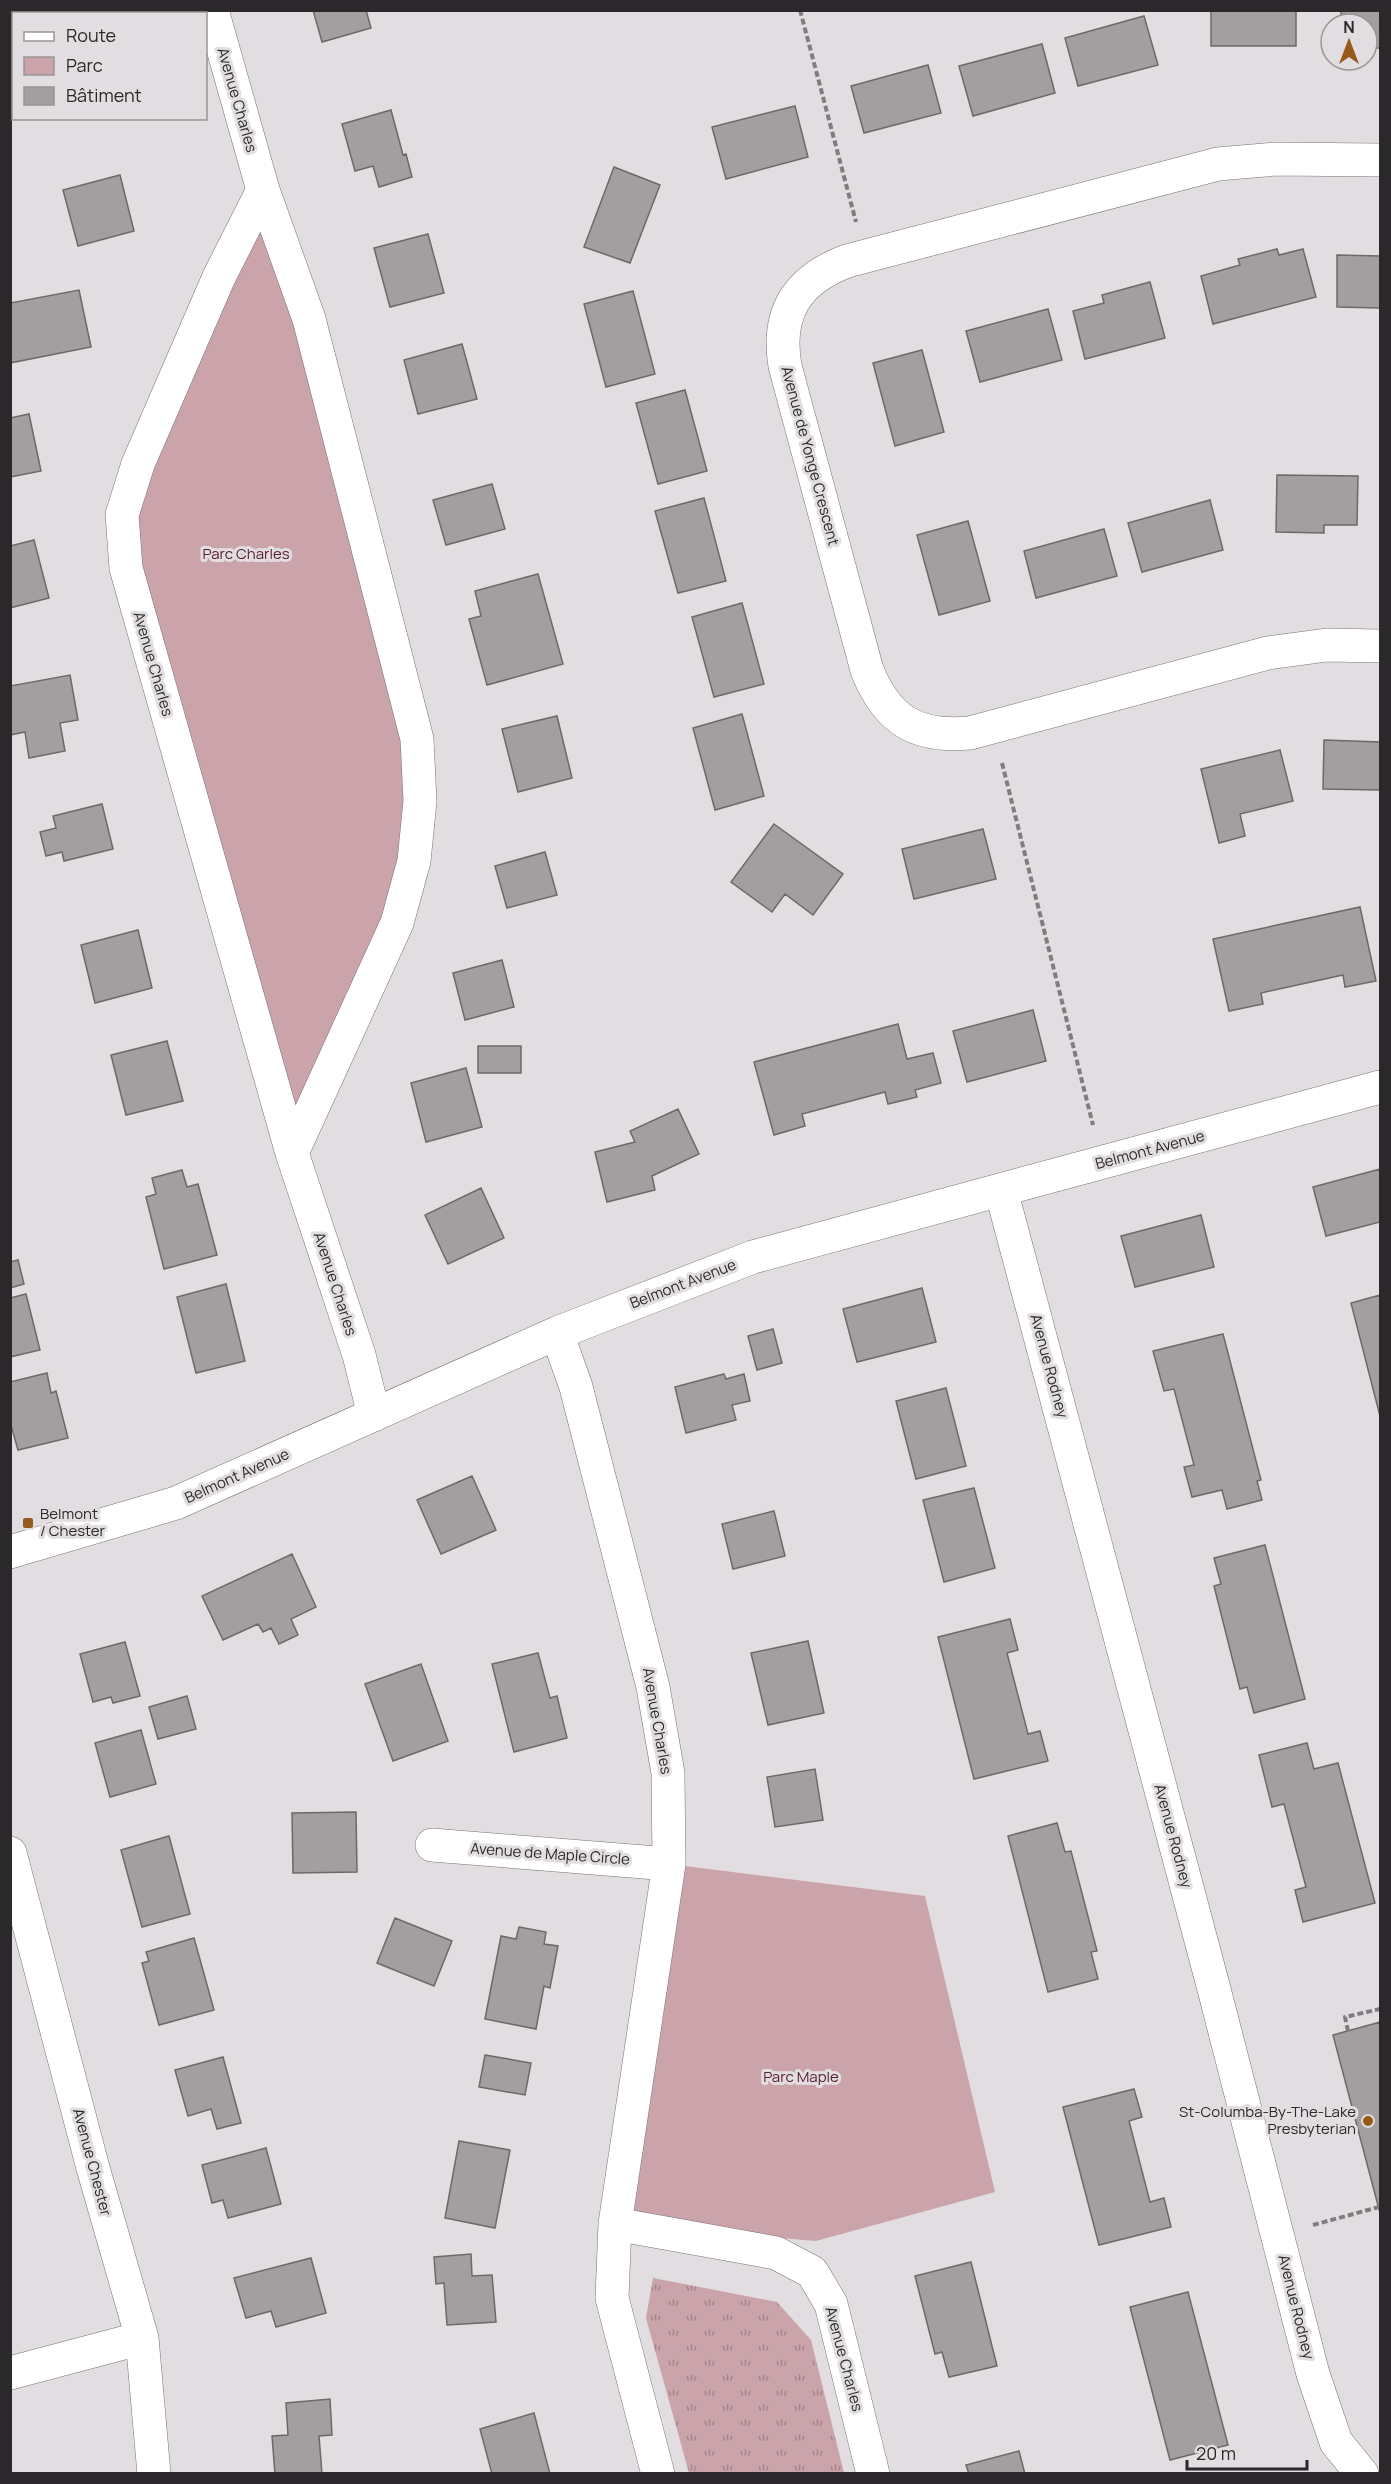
<svg xmlns="http://www.w3.org/2000/svg" width="1391" height="2484" font-family="Manrope,sans-serif">
	<style>
		.grass { fill: url(#grass-tufts) }
		.park { fill: #cba3aa }
		.building { fill: #a39ea0; stroke: #6d686a; stroke-width: 1.5 }
		.lines { fill: none; stroke-linecap: round; stroke-linejoin: round }
		.minor-casing { stroke: #777377; stroke-width: 34 }
		.path { stroke: #807d80; stroke-width: 4; stroke-dasharray: 6 3; stroke-linecap: butt }
		.minor { stroke: #fff; stroke-width: 33 }
		.poi-dot { fill: #965b1b; stroke: #e1dde0; stroke-width: 2 }
		.labels { text-anchor: middle; stroke-width: 6; stroke-linejoin: round; paint-order: stroke }
		.street-label { font-size: 15px; fill: #2a282a; stroke: #e1dde0 }
		.park-label { font-size: 15px; fill: #5a2231; stroke: #e1dde0 }
		.poi-label { font-size: 15px; fill: #2a282a; stroke: #e1dde0; text-anchor: start }
	</style>
	<defs>
		<pattern id="grass-tufts" width="24" height="20" patternUnits="userSpaceOnUse" patternTransform="scale(1.5)"><rect width="24" height="20" fill="#cba3aa"/><path d="M3 7l-1-3M5 7V3M7 7l1-3M15 17l-1-3M17 17v-4M19 17l1-3" fill="none" stroke="#a5858b"/></pattern>
	</defs>
	<rect width="100%" height="100%" fill="#e1dde0"/>
	<path class="grass" d="M653,2278L777,2302L811,2340L844,2473H689L646,2318Z"/>
	<path class="park" d="M263,190L417,739L414,861L292,1153L126,568L138,464Z
		M669,1864L925,1896L995,2192L816,2241L615,2224Z"/>
	<path class="building" d="M313,10H366L371,28L322,42Z
		M1211,10H1296V46H1211Z
		M1341,10H1380V48H1367V24H1341Z
		M1144,16L1158,65L1078,86L1065,38Z
		M1042,44L1055,93L973,116L959,66Z
		M14,64V117L10,118V65Z
		M928,65L941,113L864,133L851,86Z
		M795,106L808,157L726,179L712,127Z
		M391,110L403,155L406,154L412,177L379,187L373,166L355,171L342,124Z
		M614,167L660,185L630,263L584,247Z
		M120,175L134,231L78,246L63,190Z
		M428,234L444,293L390,307L374,248Z
		M1277,249L1279,255L1303,249L1316,297L1213,324L1201,276L1240,265L1238,259Z
		M1337,255L1380,256V308L1337,307Z
		M1150,282L1165,338L1085,359L1073,311L1104,303L1102,295Z
		M79,290L91,347L10,363V303Z
		M633,291L655,374L606,387L584,304Z
		M1048,309L1062,360L980,382L966,331Z
		M462,344L477,399L418,414L404,360Z
		M922,350L944,432L895,446L873,363Z
		M685,390L707,471L658,484L636,403Z
		M29,414L41,471L10,477V418Z
		M1277,475L1358,476L1357,525H1324V533L1276,532Z
		M492,484L505,529L446,545L433,500Z
		M704,498L726,581L678,593L655,511Z
		M1210,500L1223,550L1142,572L1128,523Z
		M968,521L990,601L939,615L917,535Z
		M1104,529L1117,576L1036,598L1024,551Z
		M34,540L49,598L10,608V546Z
		M538,574L563,664L487,685L469,619L481,616L475,591Z
		M742,603L764,684L714,697L692,617Z
		M70,675L78,720L60,723L65,751L29,758L25,732L10,735V686Z
		M742,714L764,796L715,810L693,728Z
		M557,716L572,778L518,792L502,729Z
		M1324,740L1380,742V790L1323,789Z
		M1280,750L1293,801L1240,814L1245,836L1219,843L1201,769Z
		M102,804L113,849L64,861L62,852L46,856L40,832L56,828L53,816Z
		M774,824L843,874L813,915L785,894L772,912L731,882Z
		M983,829L996,879L914,899L902,849Z
		M545,852L557,895L507,908L495,866Z
		M1360,907L1376,981L1345,987L1343,975L1261,993L1263,1004L1229,1011L1213,939Z
		M138,930L152,988L95,1003L81,945Z
		M502,960L514,1007L465,1020L453,973Z
		M1033,1010L1046,1061L967,1082L953,1031Z
		M898,1024L907,1059L933,1053L941,1083L915,1090L917,1097L888,1104L885,1092L802,1114L805,1126L774,1135L754,1062Z
		M167,1041L183,1101L126,1115L111,1055Z
		M478,1046H521V1073H478Z
		M466,1068L482,1127L426,1142L411,1083Z
		M678,1109L699,1154L652,1176L655,1190L607,1202L595,1152L635,1142L630,1131Z
		M1380,1169V1222L1326,1236L1313,1187Z
		M182,1170L187,1187L198,1184L217,1255L164,1269L146,1197L156,1194L152,1178Z
		M481,1188L504,1238L448,1264L425,1215Z
		M1201,1215L1214,1267L1135,1287L1121,1236Z
		M18,1260L24,1284L10,1288V1262Z
		M226,1284L245,1361L196,1373L177,1297Z
		M922,1288L936,1342L857,1362L843,1309Z
		M26,1294L40,1350L10,1357V1298Z
		M1380,1295V1416L1351,1303Z
		M773,1329L782,1363L757,1370L748,1336Z
		M1223,1334L1261,1480L1257,1481L1262,1500L1227,1509L1222,1490L1192,1497L1184,1467L1194,1465L1174,1389L1164,1391L1153,1351Z
		M47,1373L51,1393L56,1391L68,1438L18,1450L10,1422V1382Z
		M724,1374L726,1379L744,1374L750,1401L732,1405L736,1420L686,1433L675,1387Z
		M946,1388L966,1466L916,1479L896,1401Z
		M472,1476L496,1530L441,1554L417,1500Z
		M974,1488L995,1568L944,1582L923,1500Z
		M774,1511L785,1556L733,1569L722,1524Z
		M1265,1545L1305,1699L1254,1713L1247,1687L1240,1689L1214,1586L1221,1584L1214,1558Z
		M292,1554L316,1607L291,1619L298,1635L279,1644L271,1628L263,1632L258,1624L223,1640L202,1596Z
		M1010,1619L1018,1650L1007,1653L1028,1734L1040,1731L1048,1761L974,1779L938,1637Z
		M808,1641L824,1713L768,1725L751,1653Z
		M125,1642L140,1696L113,1703L111,1697L93,1702L80,1654Z
		M538,1653L550,1698L557,1696L567,1738L514,1752L492,1664Z
		M421,1664L448,1741L393,1761L365,1684Z
		M187,1696L196,1729L158,1739L149,1707Z
		M141,1730L156,1784L110,1797L95,1743Z
		M1307,1743L1314,1769L1338,1763L1375,1903L1303,1922L1295,1890L1306,1887L1284,1804L1272,1807L1259,1755Z
		M815,1769L823,1820L775,1827L767,1777Z
		M356,1812L357,1872L293,1873L292,1813Z
		M1057,1823L1065,1852L1071,1851L1097,1951L1091,1952L1098,1979L1048,1992L1008,1836Z
		M169,1836L190,1914L142,1927L121,1850Z
		M395,1918L452,1941L434,1986L377,1963Z
		M519,1927L546,1932L544,1944L558,1946L550,1988L544,1986L536,2029L485,2019L501,1936L516,1939Z
		M194,1938L214,2010L159,2025L142,1963L149,1961L146,1952Z
		M1380,2022V2213L1333,2035Z
		M485,2055L531,2063L525,2095L479,2087Z
		M223,2057L241,2123L217,2129L211,2109L188,2116L175,2070Z
		M1134,2089L1142,2117L1129,2121L1150,2202L1164,2198L1171,2227L1099,2245L1063,2107Z
		M459,2141L510,2150L495,2228L445,2218Z
		M266,2148L281,2204L228,2218L223,2200L212,2203L202,2165Z
		M471,2254L472,2276L492,2275L496,2322L447,2325L444,2283L436,2284L434,2257Z
		M311,2258L326,2313L276,2327L271,2311L246,2318L234,2278Z
		M971,2262L997,2366L949,2377L942,2352L935,2354L915,2276Z
		M1188,2292L1228,2445L1170,2460L1130,2307Z
		M330,2399L332,2435L319,2436L322,2474H275L272,2436L288,2435L286,2403Z
		M534,2413L550,2474H492L480,2429Z
		M1019,2451L1025,2474H969L966,2465Z"/>
	<g class="lines">
		<defs>
			<path id="minor" d="M212,10L263,190L219,277L138,464L122,515L126,568L292,1153L359,1355L374,1415
				M1380,160L1276,159L1218,164L847,261C797,280 776,312 785,366L867,670C887,720 916,738 970,733L1268,653L1327,645L1380,646
				M263,190L309,319L417,739L420,801L414,861L397,923L292,1153
				M1001,1190L1214,1989L1313,2374L1336,2442L1362,2474
				M557,1333L576,1387L653,1687L668,1773L669,1864L615,2224L612,2298L658,2474
				M10,1552L176,1503L557,1333L753,1257L1380,1087
				M432,1845L669,1864
				M10,1853L93,2168L142,2338L154,2474
				M615,2224L776,2253L812,2272L831,2304L873,2474
				M10,2373L142,2338"/>
		</defs>
		<use href="#minor" class="minor-casing"/>
		<path class="path" d="M800,10L856,222
			M1002,763L1093,1125
			M1348,2031L1345,2017L1380,2009
			M1313,2225L1379,2207"/>
		<use href="#minor" class="minor"/>
	</g>
	<g class="poi-dot">
		<rect x="22" y="1517" width="12" height="12" rx="3"/>
		<circle cx="1368" cy="2121" r="6"/>
	</g>
	<g class="labels">
		<g class="street-label">
			<text transform="translate(237 100) rotate(74)" y="5">Avenue Charles</text>
			<text transform="translate(810 456) rotate(75)" y="5">Avenue de Yonge Crescent</text>
			<text transform="translate(153 664) rotate(74)" y="5">Avenue Charles</text>
			<text transform="translate(1150 1150) rotate(-15)" y="5">Belmont Avenue</text>
			<text transform="translate(335 1284) rotate(72)" y="5">Avenue Charles</text>
			<text transform="translate(683 1284) rotate(-21)" y="5">Belmont Avenue</text>
			<text transform="translate(1049 1366) rotate(75)" y="5">Avenue Rodney</text>
			<text transform="translate(237 1476) rotate(-24)" y="5">Belmont Avenue</text>
			<text transform="translate(657 1721) rotate(80)" y="5">Avenue Charles</text>
			<text transform="translate(1173 1836) rotate(75)" y="5">Avenue Rodney</text>
			<text transform="translate(550 1854) rotate(4)" y="5">Avenue de Maple Circle</text>
			<text transform="translate(92 2162) rotate(75)" y="5">Avenue Chester</text>
			<text transform="translate(1296 2307) rotate(76)" y="5">Avenue Rodney</text>
			<text transform="translate(844 2359) rotate(75)" y="5">Avenue Charles</text>
		</g>
		<g class="park-label">
			<text x="246" y="559">Parc Charles</text>
			<text x="801" y="2082">Parc Maple</text>
		</g>
		<g class="poi-label">
			<text x="40" y="1519">Belmont<tspan x="40" dy="17">/ Chester</tspan></text>
			<text x="1356" y="2117" text-anchor="end">St-Columba-By-The-Lake<tspan x="1356" dy="17">Presbyterian</tspan></text>
		</g>
	</g>
	<rect width="1391" height="2484" fill="none" stroke="#2a282a" stroke-width="24"/>
	<rect x="12" y="12" width="195" height="108" fill="#e1dde0" stroke="#989597" stroke-width="1.5"/>
	<rect x="24" y="32" width="30" height="9" fill="#ffffff" stroke="#989597" stroke-width="1.5"/>
	<text x="66" y="42" font-size="18" fill="#2a282a">Route</text>
	<rect x="24" y="57" width="30" height="18" fill="#cba3aa" stroke="#989597" stroke-width="1.5"/>
	<text x="66" y="72" font-size="18" fill="#2a282a">Parc</text>
	<rect x="24" y="87" width="30" height="18" fill="#a39ea0" stroke="#989597" stroke-width="1.5"/>
	<text x="66" y="102" font-size="18" fill="#2a282a">Bâtiment</text>
	<g transform="translate(1349 42)"><circle r="28" fill="#e1dde0" stroke="#989597" stroke-width="1.5"/>
	<path d="M0-4.5L10 22L0 15L-10 22Z" fill="#965b1b"/>
	<text y="-9" font-size="16" font-weight="bold" text-anchor="middle" fill="#2a282a">N</text>
	</g>
	<path d="M1187 2460v9h120v-9" fill="none" stroke="#2a282a" stroke-width="3"/>
	<text x="1196" y="2460" font-size="18" fill="#2a282a" stroke="#e1dde0" stroke-width="4.5" paint-order="stroke">20 m</text>
</svg>
